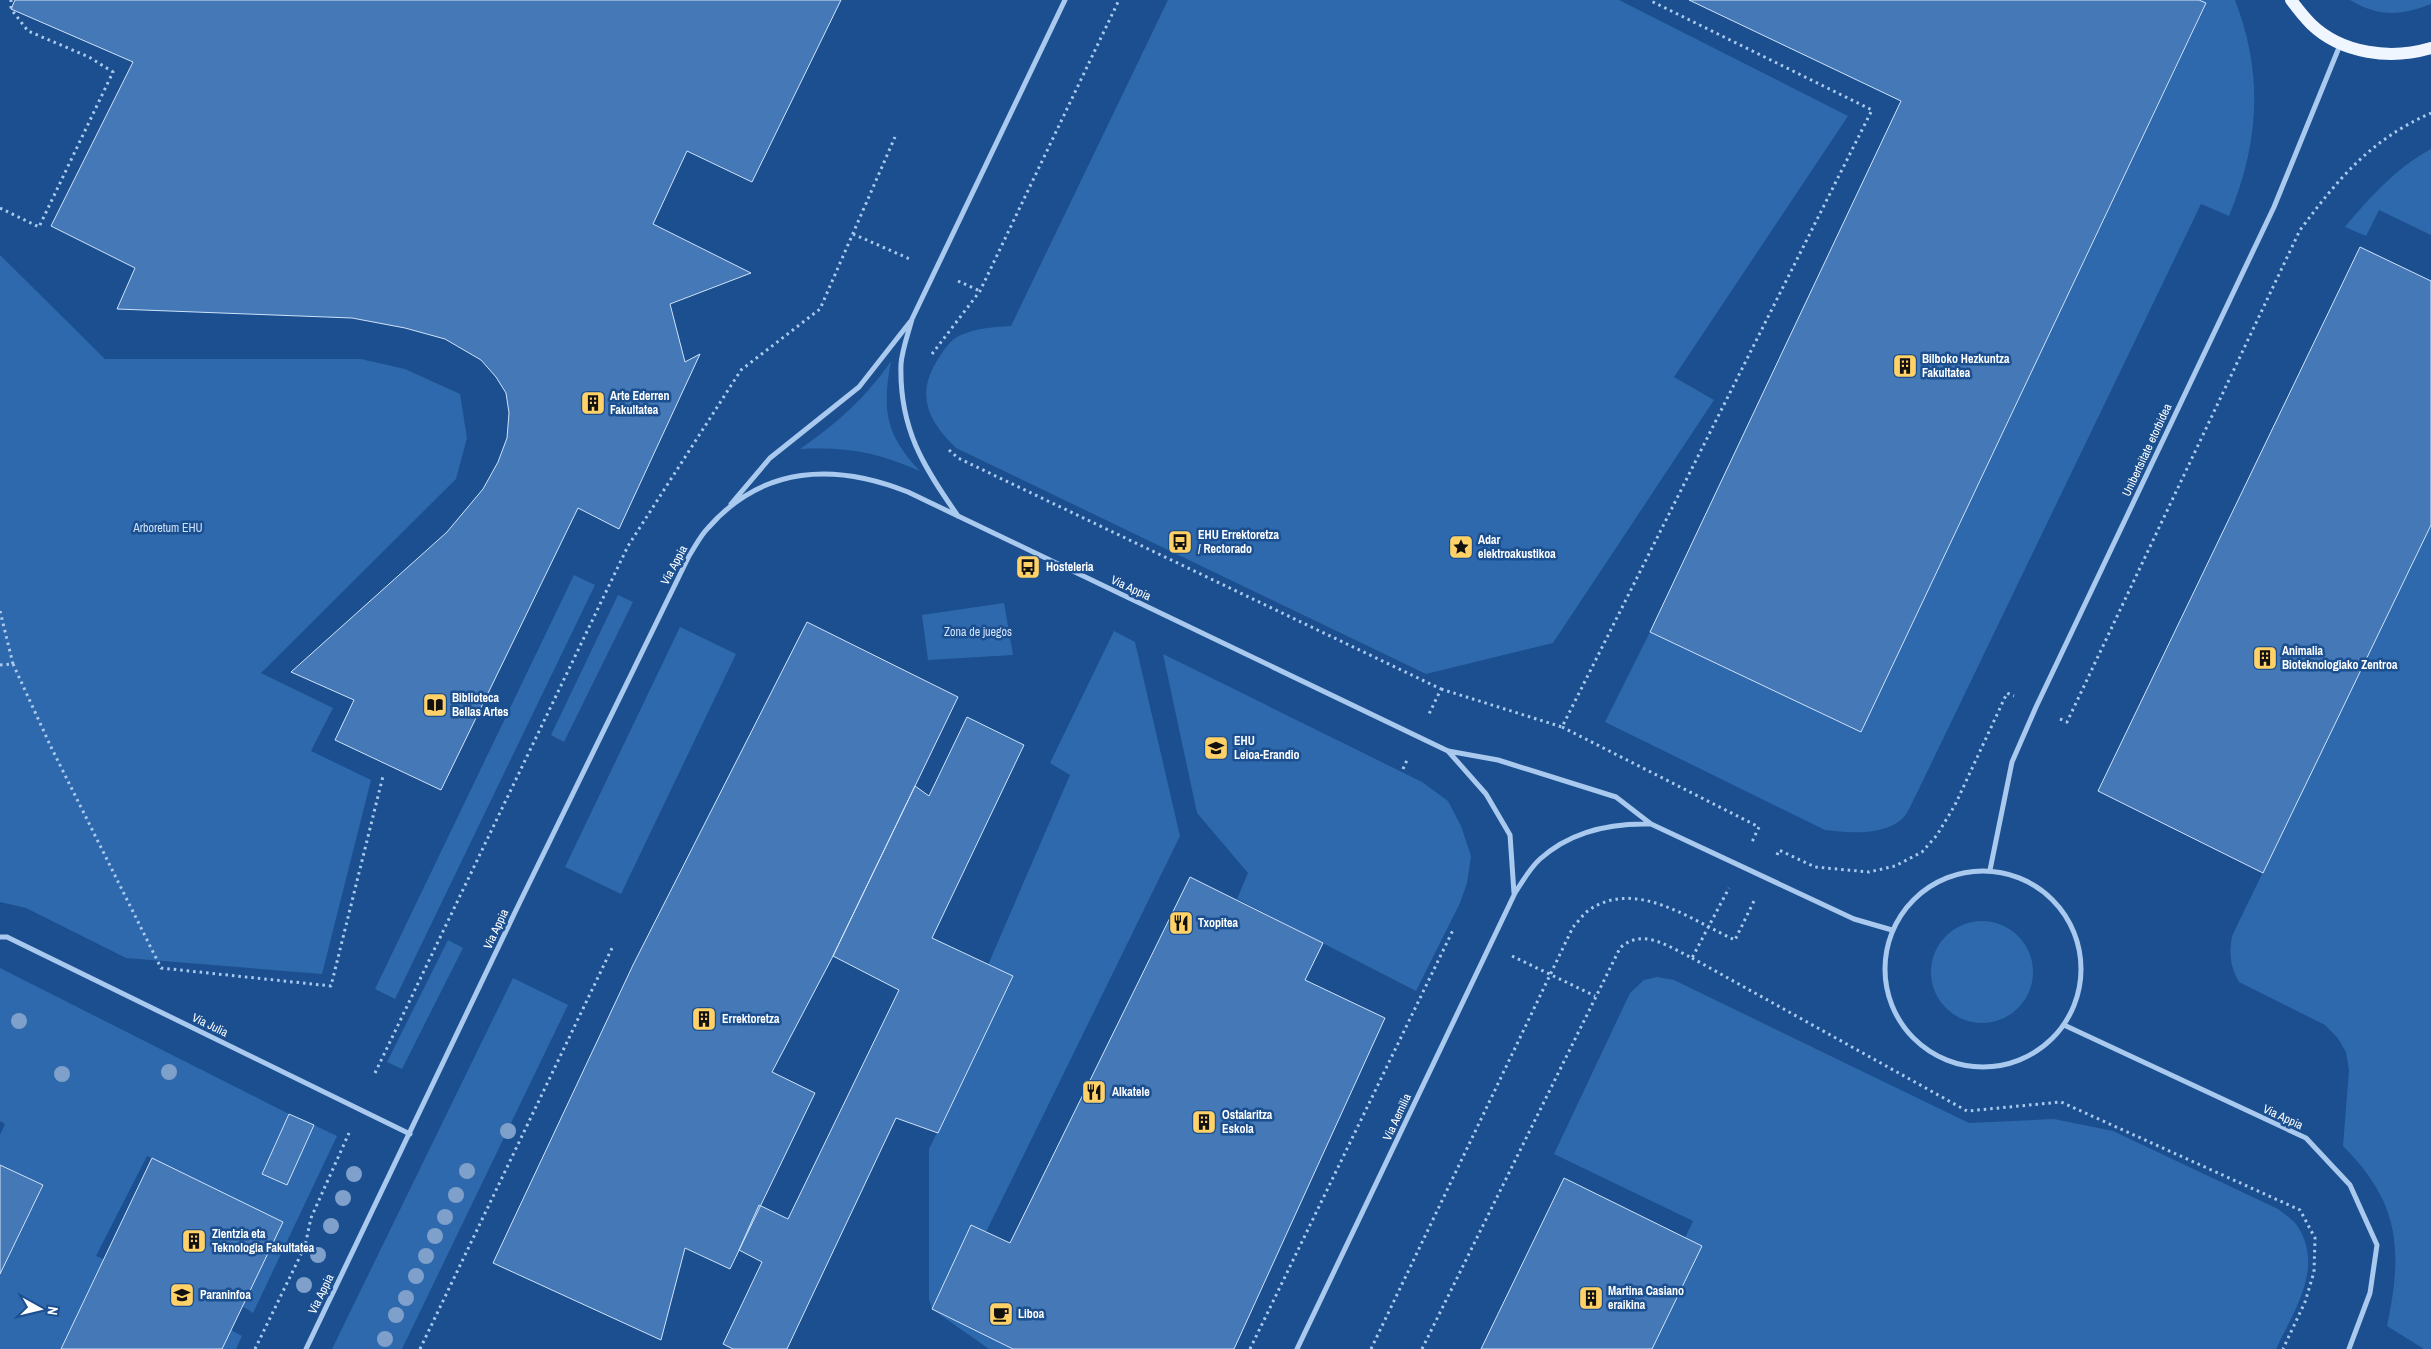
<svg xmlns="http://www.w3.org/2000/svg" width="2431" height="1349" font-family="'Archivo Narrow',sans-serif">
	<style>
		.green { fill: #2e69ad }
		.building { fill: #4478b7; stroke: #cfe3fa }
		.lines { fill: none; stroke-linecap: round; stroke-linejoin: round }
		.path { stroke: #a9c9ee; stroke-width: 3; stroke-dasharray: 2.5 4; stroke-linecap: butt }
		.minor { stroke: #a9c9ee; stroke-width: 5 }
		.primary { stroke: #f0f6ff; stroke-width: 12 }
		.tree { fill: #7ea0ca }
		.labels { text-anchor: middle; stroke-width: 5; stroke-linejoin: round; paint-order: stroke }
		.poi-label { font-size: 12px; font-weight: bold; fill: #fff; stroke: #1b4f8f; text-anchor: start }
		.street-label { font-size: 12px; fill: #fff; stroke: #1b4f8f }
		.park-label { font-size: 12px; fill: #cfe3fa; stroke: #1b4f8f }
	</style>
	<rect width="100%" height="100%" fill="#1b4f8f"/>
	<path class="green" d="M1168,0H1619L1848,116L1674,377L1714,400L1553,643L1426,674L956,448C926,419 915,393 940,356C946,347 951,339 961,335C977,328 994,327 1011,326Z
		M2199,0H2235C2264,75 2259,143 2229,216L2201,204L1916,795C1912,802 1908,814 1902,819C1883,836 1848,833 1825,830L1605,722L1650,632L1861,732L2206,4Z
		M2350,0H2431V4C2401,16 2378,17 2350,0Z
		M2431,149V235L2379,210L2366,236L2345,227C2370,197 2396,168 2431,149Z
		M0,255L105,359H361L405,369L460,394L467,438L456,479L261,673L333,708L311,751L371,780L322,974L126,958L26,908L0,902Z
		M891,361C882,409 885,435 920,471C875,452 849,447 800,449C836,424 866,398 891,361Z
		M2431,525V1349H2424L2387,1326C2403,1250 2400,1203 2343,1146L2349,1070L2346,1052L2337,1037L2325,1025L2239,982C2230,966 2229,954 2232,936Z
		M574,575L595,585L395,999L375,989Z
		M618,595L633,602L564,742L551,735Z
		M1004,603L1013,655L928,660L922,615Z
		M680,627L736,654L621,894L565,867Z
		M1114,631L1135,642L1180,836L986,1232L971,1226L932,1308L1013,1349H989L932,1309L929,1299V1149L1013,977L988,965L1070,775L1050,763Z
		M1163,654L1422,782L1448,801L1461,826L1471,856L1467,883L1460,903L1416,991L1237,899L1248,873L1197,813Z
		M1931 972a51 51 0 1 1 102 0a51 51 0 1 1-102 0Z
		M448,940L463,948L402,1069L387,1062Z
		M0,968L289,1114L262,1173L286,1185L314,1125L337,1136L253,1313L242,1306L154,1159L147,1156L96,1256L105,1260L61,1349H0V1274L43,1186L0,1165V1135L5,1124L0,1121Z
		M1657,977L1674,980L1969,1123L2054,1119L2113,1131L2278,1209C2284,1214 2294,1220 2298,1227C2324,1268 2294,1311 2276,1349H1632L1693,1221L1554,1154L1630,993L1644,980Z
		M513,978L568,1005L402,1349H332Z
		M231,1330L242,1336L236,1349H222Z"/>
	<path class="building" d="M15,0H841L752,182L687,151L653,224L751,273L670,304L685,362L700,354L619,529L578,508L441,790L335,740L354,700L291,672L447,532L483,489L498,462L507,438L509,413L506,393L496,377L481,360L445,339L405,328L352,318L117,309L135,268L51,226L133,62L11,9Z
		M1689,0H2199L2206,3L1861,732L1650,632L1901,101Z
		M2360,247L2431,281V525L2263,873L2098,791Z
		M807,622L958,697L833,956L772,1072L815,1093L730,1269L685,1248L661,1340L493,1263L633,965Z
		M967,717L1024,745L932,938L1013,976L938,1133L896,1118L787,1349H733L723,1344L762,1262L739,1250L759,1205L788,1219L899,990L833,956L915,786L929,796Z
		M1190,877L1323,943L1305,980L1385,1018L1234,1349H1013L932,1309L971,1225L1010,1243Z
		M289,1114L314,1125L287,1185L262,1174Z
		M152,1158L283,1222L222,1349H61Z
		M0,1165L43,1185L0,1274Z
		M1564,1178L1702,1246L1652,1349H1481Z"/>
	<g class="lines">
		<path class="path" d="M0,208L39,227L113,72L89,57L28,31L11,9V0
			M853,234L912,260
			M958,281L980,291
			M932,354L980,291L1119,0
			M949,450L958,458L1441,689L1429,714
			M0,611L13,664
			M0,665L13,664L51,747L161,968L331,986L383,776
			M1441,689L1562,727L1872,110L1649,0
			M2060,719L2067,722L2300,230C2339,178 2370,140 2431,113
			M1562,727L1759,827L1752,842
			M1403,769L1407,760
			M1777,855L1779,850L1815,867L1869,872L1895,866L1922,852L1937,835L1955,805L2007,693L2014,696
			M1512,956L1595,996
			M1692,958L1967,1111L2061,1102L2300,1210L2315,1238L2314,1272L2305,1302L2283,1349
			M375,1073L628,546L741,370L820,309L895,137
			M255,1349L305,1246L311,1218L349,1133
			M420,1349L613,946
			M1250,1349L1454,928
			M1371,1349L1573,927C1578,922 1583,914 1589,910C1636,878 1691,920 1735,940L1754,901
			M1422,1349L1620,948C1643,927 1669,947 1692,958L1729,888"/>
		<path class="minor" d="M731,504L770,458L859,387L910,322
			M958,516C923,466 899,428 901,364C902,350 908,334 912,319L1065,0
			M1448,751L1486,794L1510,835L1514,893
			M1990,870L2012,762L2036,707L2274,207L2340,45
			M1885 969a98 98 0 1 1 196 0a98 98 0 1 1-196 0Z
			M0,937H7L410,1134
			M2064,1025L2306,1138L2350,1185L2377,1245L2370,1293L2349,1349
			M306,1349L518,906L689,556C695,547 700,536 708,528C763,465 835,463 908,492L1448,751L1498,760L1616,797L1651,824L1854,919L1892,930
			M1297,1349L1515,893C1522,882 1530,868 1540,859C1571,831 1609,823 1650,824"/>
		<path class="primary" d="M2291,0C2297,8 2304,17 2311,24C2342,54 2391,60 2431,48"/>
	</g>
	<g class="tree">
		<circle cx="19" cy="1021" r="8"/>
		<circle cx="169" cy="1072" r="8"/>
		<circle cx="62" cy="1074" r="8"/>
		<circle cx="508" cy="1131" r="8"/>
		<circle cx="467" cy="1171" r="8"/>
		<circle cx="354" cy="1174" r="8"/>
		<circle cx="456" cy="1195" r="8"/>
		<circle cx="343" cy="1198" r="8"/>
		<circle cx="445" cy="1217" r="8"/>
		<circle cx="331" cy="1226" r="8"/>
		<circle cx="435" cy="1236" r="8"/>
		<circle cx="318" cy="1255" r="8"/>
		<circle cx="426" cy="1256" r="8"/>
		<circle cx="416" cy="1276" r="8"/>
		<circle cx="304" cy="1285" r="8"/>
		<circle cx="406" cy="1298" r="8"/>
		<circle cx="396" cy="1315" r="8"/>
		<circle cx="385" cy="1339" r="8"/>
	</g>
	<defs>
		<symbol id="building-square" viewBox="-11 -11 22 22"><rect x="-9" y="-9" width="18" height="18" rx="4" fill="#ffd166" stroke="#1b4f8f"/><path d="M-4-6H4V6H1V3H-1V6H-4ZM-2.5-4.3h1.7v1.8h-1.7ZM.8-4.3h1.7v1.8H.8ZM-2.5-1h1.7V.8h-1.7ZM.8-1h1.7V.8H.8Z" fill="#111"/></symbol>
		<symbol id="bus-square" viewBox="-11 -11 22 22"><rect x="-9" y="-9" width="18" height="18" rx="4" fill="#ffd166" stroke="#1b4f8f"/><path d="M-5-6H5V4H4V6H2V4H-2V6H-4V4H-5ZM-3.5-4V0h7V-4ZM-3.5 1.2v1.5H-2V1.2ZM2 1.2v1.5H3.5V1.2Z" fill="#111"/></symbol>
		<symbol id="sight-square" viewBox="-11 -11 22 22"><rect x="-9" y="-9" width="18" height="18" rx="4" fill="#ffd166" stroke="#1b4f8f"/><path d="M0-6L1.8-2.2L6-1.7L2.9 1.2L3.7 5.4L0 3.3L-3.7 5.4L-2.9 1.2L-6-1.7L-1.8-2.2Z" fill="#111"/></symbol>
		<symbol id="library-square" viewBox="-11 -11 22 22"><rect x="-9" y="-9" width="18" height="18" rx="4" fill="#ffd166" stroke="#1b4f8f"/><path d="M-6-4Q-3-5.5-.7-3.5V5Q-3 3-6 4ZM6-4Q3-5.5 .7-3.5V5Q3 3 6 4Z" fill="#111"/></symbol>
		<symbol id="university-square" viewBox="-11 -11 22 22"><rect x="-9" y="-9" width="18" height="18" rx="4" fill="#ffd166" stroke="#1b4f8f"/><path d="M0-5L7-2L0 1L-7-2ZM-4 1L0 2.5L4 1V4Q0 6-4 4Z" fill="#111"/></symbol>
		<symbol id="restaurant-square" viewBox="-11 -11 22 22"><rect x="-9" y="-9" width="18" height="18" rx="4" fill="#ffd166" stroke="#1b4f8f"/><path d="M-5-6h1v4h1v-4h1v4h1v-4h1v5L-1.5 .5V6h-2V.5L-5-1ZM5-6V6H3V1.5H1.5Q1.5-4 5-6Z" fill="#111"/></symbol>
		<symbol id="cafe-square" viewBox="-11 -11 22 22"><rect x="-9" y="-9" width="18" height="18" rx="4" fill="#ffd166" stroke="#1b4f8f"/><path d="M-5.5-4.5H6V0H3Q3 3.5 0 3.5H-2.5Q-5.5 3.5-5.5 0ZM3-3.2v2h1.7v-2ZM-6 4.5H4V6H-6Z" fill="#111"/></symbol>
	</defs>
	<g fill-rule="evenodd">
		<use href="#building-square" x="1891" y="352" width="28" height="28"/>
		<use href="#building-square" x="579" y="389" width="28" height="28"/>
		<use href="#bus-square" x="1166" y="528" width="28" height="28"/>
		<use href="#sight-square" x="1447" y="533" width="28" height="28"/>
		<use href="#bus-square" x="1014" y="553" width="28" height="28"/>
		<use href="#building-square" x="2251" y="644" width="28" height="28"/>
		<use href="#library-square" x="421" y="691" width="28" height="28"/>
		<use href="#university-square" x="1202" y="734" width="28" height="28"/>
		<use href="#restaurant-square" x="1167" y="909" width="28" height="28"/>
		<use href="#building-square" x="690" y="1005" width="28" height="28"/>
		<use href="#restaurant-square" x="1080" y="1078" width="28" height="28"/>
		<use href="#building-square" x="1190" y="1108" width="28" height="28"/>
		<use href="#building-square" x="180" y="1227" width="28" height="28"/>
		<use href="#university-square" x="168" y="1281" width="28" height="28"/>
		<use href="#building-square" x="1577" y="1284" width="28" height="28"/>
		<use href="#cafe-square" x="987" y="1300" width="28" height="28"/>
	</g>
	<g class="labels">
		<g class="poi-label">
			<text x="1922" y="363">Bilboko Hezkuntza<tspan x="1922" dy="14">Fakultatea</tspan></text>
			<text x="610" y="400">Arte Ederren<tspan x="610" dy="14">Fakultatea</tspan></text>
			<text x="1198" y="539">EHU Errektoretza<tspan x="1198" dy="14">/ Rectorado</tspan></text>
			<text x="1478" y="544">Adar<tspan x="1478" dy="14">elektroakustikoa</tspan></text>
			<text x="1046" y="571">Hosteleria</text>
			<text x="2282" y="655">Animalia<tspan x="2282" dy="14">Bioteknologiako Zentroa</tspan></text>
			<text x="452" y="702">Biblioteca<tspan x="452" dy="14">Bellas Artes</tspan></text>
			<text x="1234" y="745">EHU<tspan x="1234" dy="14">Leioa-Erandio</tspan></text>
			<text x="1198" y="927">Txopitea</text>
			<text x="722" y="1023">Errektoretza</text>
			<text x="1112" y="1096">Alkatele</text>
			<text x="1222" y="1119">Ostalaritza<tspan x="1222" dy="14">Eskola</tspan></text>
			<text x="212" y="1238">Zientzia eta<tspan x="212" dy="14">Teknologia Fakultatea</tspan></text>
			<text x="1608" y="1295">Martina Casiano<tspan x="1608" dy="14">eraikina</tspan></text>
			<text x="200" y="1299">Paraninfoa</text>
			<text x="1018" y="1318">Liboa</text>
		</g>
		<g class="street-label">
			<text transform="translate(2147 450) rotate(-65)" y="4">Unibertsitate etorbidea</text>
			<text transform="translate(674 565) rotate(-62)" y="4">Via Appia</text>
			<text transform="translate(1131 588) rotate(25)" y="4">Via Appia</text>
			<text transform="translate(496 929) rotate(-65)" y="4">Via Appia</text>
			<text transform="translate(210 1025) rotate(26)" y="4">Vía Julia</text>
			<text transform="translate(1397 1117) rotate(-65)" y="4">Via Aemilia</text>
			<text transform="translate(2283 1117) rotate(25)" y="4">Via Appia</text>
			<text transform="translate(321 1294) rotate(-64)" y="4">Via Appia</text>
		</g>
		<g class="park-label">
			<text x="168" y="532">Arboretum EHU</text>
			<text x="978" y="636">Zona de juegos</text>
		</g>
	</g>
	<g transform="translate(40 1309) rotate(98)" stroke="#1b4f8f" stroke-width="4" paint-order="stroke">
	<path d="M0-4L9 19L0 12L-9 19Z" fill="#ffffff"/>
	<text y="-8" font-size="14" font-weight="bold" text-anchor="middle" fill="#ffffff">N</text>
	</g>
</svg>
